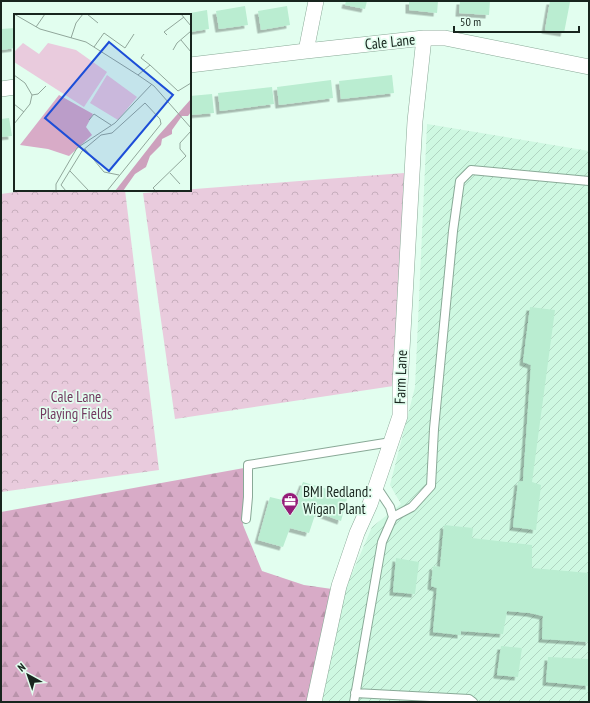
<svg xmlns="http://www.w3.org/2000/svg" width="590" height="703" font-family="'PT Sans Narrow',sans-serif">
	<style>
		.industrial { fill: url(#industrial-furrows) }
		.forest { fill: url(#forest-firs) }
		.park { fill: url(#park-crowns) }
		.building { fill: #baedd1; filter: url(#shadow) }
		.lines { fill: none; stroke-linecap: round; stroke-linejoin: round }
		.lane-casing { stroke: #89a997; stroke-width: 10 }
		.street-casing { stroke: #89a997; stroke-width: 16 }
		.lane { stroke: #fff; stroke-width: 8 }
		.street { stroke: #fff; stroke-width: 15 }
		.labels { text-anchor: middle; stroke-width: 3.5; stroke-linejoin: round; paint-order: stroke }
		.street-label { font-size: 15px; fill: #18251e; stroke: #e2feef }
		.park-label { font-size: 15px; fill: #723a60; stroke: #e2feef }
		.poi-label { font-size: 15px; fill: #18251e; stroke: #e2feef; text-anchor: start }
		.inset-road { fill: none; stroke: #91a79b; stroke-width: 1 }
		.view { fill: #1d4ed8; fill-opacity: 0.15; stroke: #1d4ed8; stroke-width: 2 }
		.inset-edge { fill: none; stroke: #18251e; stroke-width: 2 }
	</style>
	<defs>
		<pattern id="industrial-furrows" width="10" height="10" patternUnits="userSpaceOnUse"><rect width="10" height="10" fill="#cef8e1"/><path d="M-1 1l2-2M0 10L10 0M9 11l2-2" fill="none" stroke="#b0d4c1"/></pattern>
		<pattern id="forest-firs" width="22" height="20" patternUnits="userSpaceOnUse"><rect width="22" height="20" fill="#d8abc7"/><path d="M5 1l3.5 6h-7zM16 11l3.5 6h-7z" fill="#b993aa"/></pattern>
		<pattern id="park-crowns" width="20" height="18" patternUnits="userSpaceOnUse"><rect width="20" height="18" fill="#e9cbdd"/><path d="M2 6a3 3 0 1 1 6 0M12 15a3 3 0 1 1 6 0" fill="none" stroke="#c7aebd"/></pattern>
		<filter id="shadow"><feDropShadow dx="-3.5" dy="3.5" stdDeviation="0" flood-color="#0004"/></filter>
	</defs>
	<rect width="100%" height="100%" fill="#e2feef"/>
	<path class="industrial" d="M427,124L589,151V702H320L344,592L372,527L401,504L390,485L415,387Z"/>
	<path class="forest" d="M244,468L243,525L262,571L304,585L332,589L308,702H1V512Z"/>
	<path class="park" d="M404,173L400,385L175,419L143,193Z
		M29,190H125L159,470L1,492V194Z"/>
	<path class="building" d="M346,1H367L365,9L345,5Z
		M409,1H438L437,13L409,10Z
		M460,1H490L489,15L459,13Z
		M550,1L570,2L564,33L545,30Z
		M245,6L248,25L219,29L216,11Z
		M287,6L290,25L261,30L258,11Z
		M207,10L209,29L190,32V15H179Z
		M15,28V48L1,50V29Z
		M392,75L394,93L341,99L339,81Z
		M331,80L333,98L279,105L277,87Z
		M272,87L274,104L220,111L218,93Z
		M212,94L214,113L190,115V96Z
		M9,118L12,136L1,137V119Z
		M530,307L555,310L532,482L541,485L536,530L513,527L518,482L523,481L531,365L523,362Z
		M303,482L348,495L341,521L316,512L309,533L290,528L283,547L258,540L270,497L295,503Z
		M444,525L473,528L472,538L532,545V568L589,573V642L542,639L543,616L530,613L507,611L503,634L461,631V635L433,632L437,588L431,586L433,566L440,567Z
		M396,558L419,562L415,594L393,592Z
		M501,646L522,648L518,677L497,675Z
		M548,657L589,659V686L546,682Z"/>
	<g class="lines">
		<defs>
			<path id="lane" d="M376,486L390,507L393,517
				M246,519L248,497V465L391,442
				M355,693L469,699L473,702
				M354,702L382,542L393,517L412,507L431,486L434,429L453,231L460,181L471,170L589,181"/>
			<path id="street" d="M306,51L316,1
				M190,65L306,51L424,38H445L589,67
				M1,89L15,87
				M314,702L339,586L357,533L370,504L400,416V385L415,121L424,38"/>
		</defs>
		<use href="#lane" class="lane-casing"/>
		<use href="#street" class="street-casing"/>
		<use href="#lane" class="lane"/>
		<use href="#street" class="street"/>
	</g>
	<defs>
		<symbol id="office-pin" viewBox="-11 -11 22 30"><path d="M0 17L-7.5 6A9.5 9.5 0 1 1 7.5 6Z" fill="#951c78" stroke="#e2feef"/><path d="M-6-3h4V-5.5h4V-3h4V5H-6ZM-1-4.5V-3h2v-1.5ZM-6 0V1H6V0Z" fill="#fff"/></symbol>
	</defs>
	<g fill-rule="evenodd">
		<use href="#office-pin" x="280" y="491" width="20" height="27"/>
	</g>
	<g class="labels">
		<g class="street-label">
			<text transform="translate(390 42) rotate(-6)" y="5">Cale Lane</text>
			<text transform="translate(401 377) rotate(-88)" y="5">Farm Lane</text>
		</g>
		<g class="park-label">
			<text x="76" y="402">Cale Lane<tspan x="76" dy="17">Playing Fields</tspan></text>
		</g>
		<g class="poi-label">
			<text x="303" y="497">BMI Redland:<tspan x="303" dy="17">Wigan Plant</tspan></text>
		</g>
	</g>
	<g transform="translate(14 14)">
		<rect width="177" height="177" fill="#e2feef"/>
		<path d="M45,81L79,100L72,113L78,121L55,142L34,135L6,131Z" fill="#d8abc7"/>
		<path d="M9,29L25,40L34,29L62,36L93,58L70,93L0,48V38ZM93,61L123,83L104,106L76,89Z" fill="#e9cbdd"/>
		<path d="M38,35L62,51L50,70L25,54Z" fill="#e9cbdd"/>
		<path d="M177,85V98L174,102H168L158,116V120L148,125L147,131L136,142L132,153L121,160L109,177H101L144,122Z" fill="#cda1bd"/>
		<path class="inset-road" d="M0,0L26,15L72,28L124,61L140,72L177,114M73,0L84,9M167,0L177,12M22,13L31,0M153,21L150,18L170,3M57,24L62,9L69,0M167,26L177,38M80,33L90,19L111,34L120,20M159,36L163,29L177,17M130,40L127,44L136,51M0,61L11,69L18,81L16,90L0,110M124,61L136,51L164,77L177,69M18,81L24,80L32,72M0,90L10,98M75,106L80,100L97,111M71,135L90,158L105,161M56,157L75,177M156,159L166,170M42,177V170L63,134L101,109L138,70M52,177L47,171L68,137L87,121L98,119L131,89L146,105L147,110L93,177M142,177L139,174L172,142L166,135V129L177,117"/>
		<path class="view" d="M95,28L159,81L95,157L31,104Z"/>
		<rect width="177" height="177" class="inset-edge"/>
	</g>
	<rect width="590" height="703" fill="none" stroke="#18251e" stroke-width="4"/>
	<g transform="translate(28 675) rotate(320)" stroke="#e2feef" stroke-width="3" paint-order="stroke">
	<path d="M0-3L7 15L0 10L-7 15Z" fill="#18251e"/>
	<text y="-6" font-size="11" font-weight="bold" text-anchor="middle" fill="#18251e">N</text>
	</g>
	<path d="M454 26v6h125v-6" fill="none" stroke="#18251e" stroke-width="2"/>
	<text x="460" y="26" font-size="12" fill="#18251e" stroke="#e2feef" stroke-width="3" paint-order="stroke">50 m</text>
</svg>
